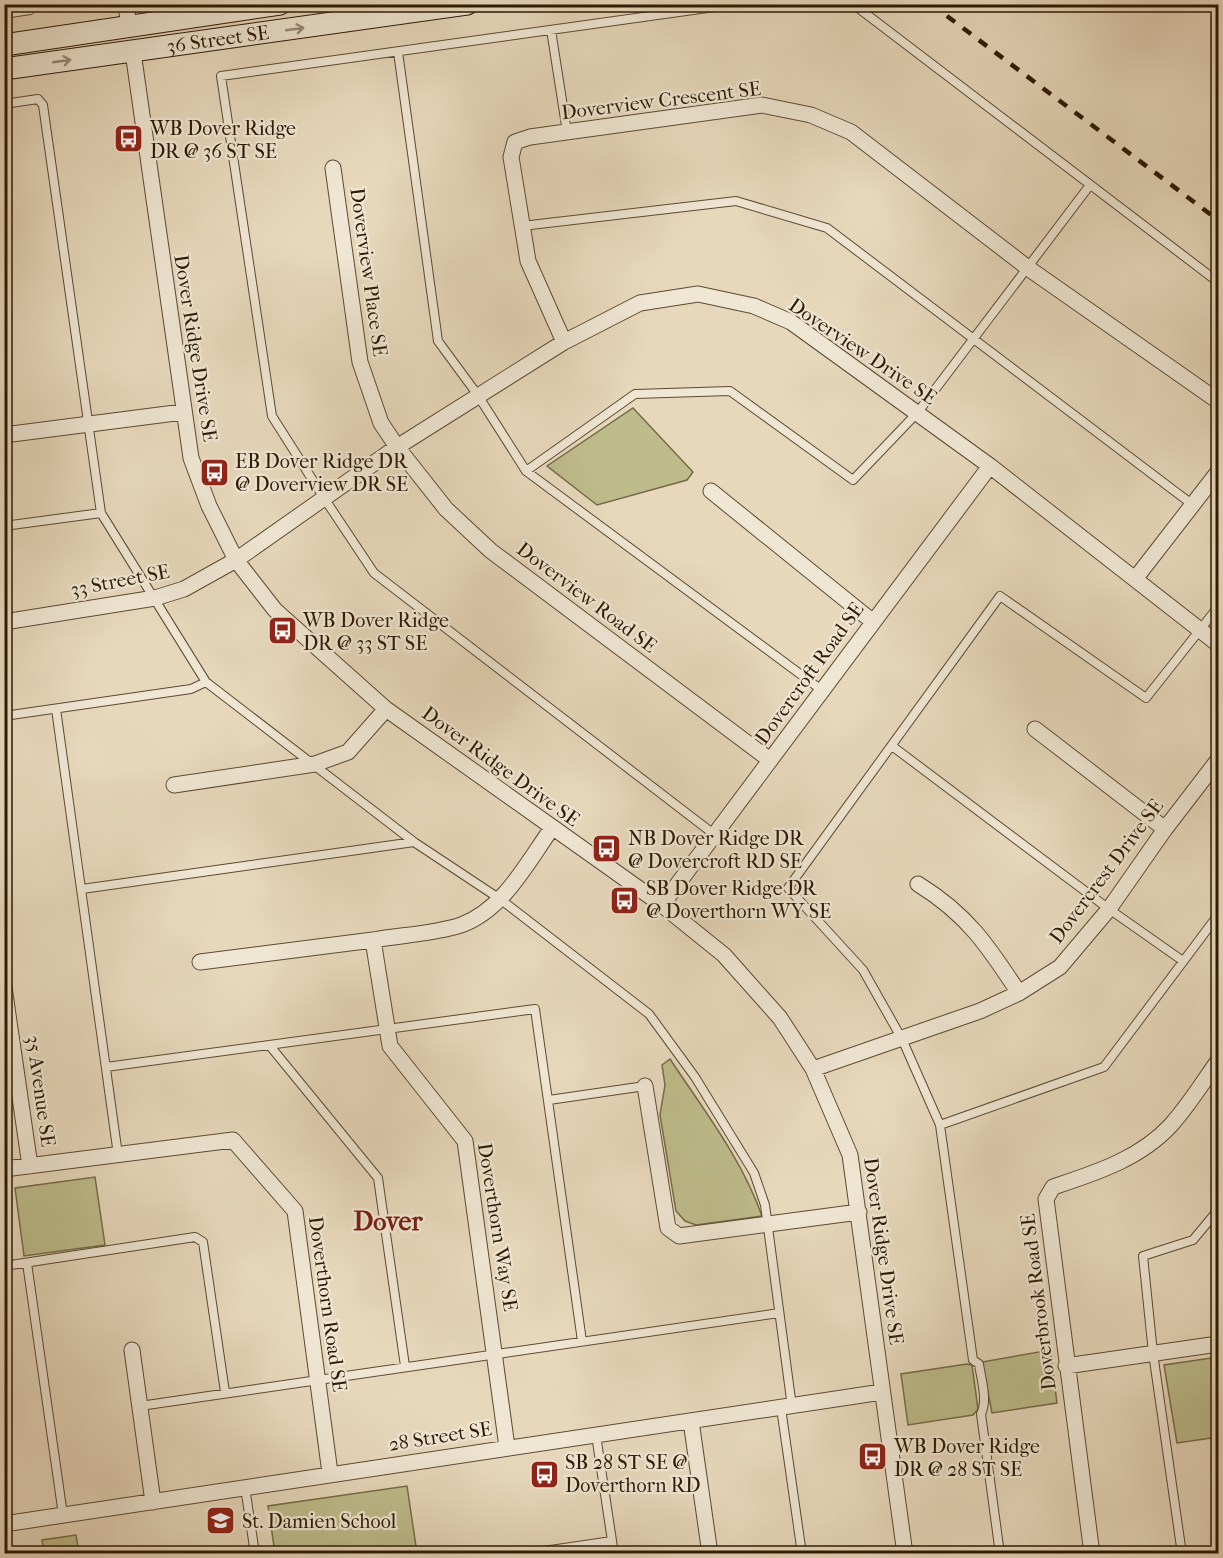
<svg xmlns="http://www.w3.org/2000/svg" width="1223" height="1558" font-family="'IM FELL French Canon',serif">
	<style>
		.park { fill: #bebc8b; stroke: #766b48; stroke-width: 1.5 }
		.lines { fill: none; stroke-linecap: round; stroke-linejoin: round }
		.service-casing { stroke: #5c4a32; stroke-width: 10 }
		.minor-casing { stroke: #5c4a32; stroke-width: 17 }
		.secondary-casing { stroke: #2e1a04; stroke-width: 23 }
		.service { stroke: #efe6d3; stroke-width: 8 }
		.minor { stroke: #efe6d3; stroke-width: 15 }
		.secondary { stroke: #efe6d3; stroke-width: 21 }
		.rail { stroke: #2e1a04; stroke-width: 4.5; stroke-dasharray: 10 10; stroke-linecap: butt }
		.oneway { stroke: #988a76 }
		.labels { text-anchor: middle; stroke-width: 4.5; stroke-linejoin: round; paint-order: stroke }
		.street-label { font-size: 20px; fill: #2e1a04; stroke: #efe6d3 }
		.poi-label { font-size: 20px; fill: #2e1a04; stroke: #efe6d3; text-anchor: start }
		.district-label { font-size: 26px; font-weight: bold; fill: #7a1f14; stroke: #efe6d3 }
	</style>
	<rect width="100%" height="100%" fill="#e7d8bc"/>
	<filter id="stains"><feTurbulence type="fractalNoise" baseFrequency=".00333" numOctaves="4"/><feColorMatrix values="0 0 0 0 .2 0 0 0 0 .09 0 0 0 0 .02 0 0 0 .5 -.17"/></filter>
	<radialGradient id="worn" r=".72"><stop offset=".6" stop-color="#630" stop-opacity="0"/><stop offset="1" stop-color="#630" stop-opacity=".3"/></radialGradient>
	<path class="park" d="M633,408L693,472L687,480L597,505L547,466Z
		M670,1059C703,1109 742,1159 762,1216L696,1225L685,1221L676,1211L660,1115L665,1085L662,1065Z
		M95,1177L105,1245L24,1256L15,1188Z
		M1050,1350L1057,1403L992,1413L982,1362Z
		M1218,1357V1437L1177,1443L1164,1365Z
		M967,1364L972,1365L978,1409L973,1415L908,1425L901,1374Z
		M407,1486L417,1553H275L268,1506Z
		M76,1535L79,1553H44L42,1540Z"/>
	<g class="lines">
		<defs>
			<path id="service" d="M853,4L1218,282
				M4,14L30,10L29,4
				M551,30L567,132
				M398,52L438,341L477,394L526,471L823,691
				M4,104L38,99L43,105L101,513L206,682L414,842L500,899L649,1014L695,1077L754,1173L765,1205L792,1407
				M522,226L736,201L827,228L1193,505
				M526,471L635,394L730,391L853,480L918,412L1090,185
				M4,526L101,513
				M56,709L118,1155
				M4,716L191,689L206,682
				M892,746L1109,909L1183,961
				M715,835L374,573L324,498L272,416L221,76L736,4
				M82,889L414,842
				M270,1046L378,1178L405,1366
				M106,1067L535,1009L582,1341
				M549,1100L645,1086
				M940,1125L1104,1067L1218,915
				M27,1263L63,1515
				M4,1266L195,1237L203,1242L225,1392
				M140,1406L779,1313
				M781,1408L802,1554
				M596,1435L614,1554
				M245,1487L255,1554
				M523,1554L612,1541
				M1000,1554L981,1414C988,1400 981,1379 979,1364L973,1360L940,1125L902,1039L863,970L788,888L1000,596L1146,698L1218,607
				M1182,1554L1153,1353L1143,1256L1193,1240L1218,1210"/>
			<path id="minor" d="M126,4L129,27
				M133,52L191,458L209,506L236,560L275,610L386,709L662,905L724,955L780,1018L813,1069L850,1155L905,1554
				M333,168L360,362L381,423L397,447L446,509L491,551L770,760
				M564,342L528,261L511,157L515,142L530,137L762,105L811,115L851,132L1028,268L1218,401
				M4,435L183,412
				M711,491L872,621
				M1135,579L1218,472
				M4,622L155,598L184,589L236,560L397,447L564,342L640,303L698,294L754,306L791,322L990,466L1218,644
				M1035,729L1165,829
				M174,785L315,764L348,752L386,709
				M918,884C968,915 988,946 1019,993
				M662,905L990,466
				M200,962L373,940
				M4,987L30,1166
				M813,1069L980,1011L1019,993L1060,967L1109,909L1165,829L1218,760
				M645,1086L668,1228L679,1236L859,1212
				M4,1169L233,1140L295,1211L330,1473
				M132,1350L153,1502
				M1066,1366L1218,1344
				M691,1421L710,1554
				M507,1447L465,1141L390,1046L373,940C401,935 434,934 461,925C503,910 527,863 552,828
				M4,1524L882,1392
				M1092,1554L1046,1199L1053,1187C1095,1173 1140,1159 1171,1125C1189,1105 1203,1082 1218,1061"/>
			<g id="secondary">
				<path d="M4,45L280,4"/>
				<path id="s1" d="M4,69L467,4"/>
			</g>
		</defs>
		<use href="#service" class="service-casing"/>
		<use href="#minor" class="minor-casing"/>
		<use href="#secondary" class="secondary-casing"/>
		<use href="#service" class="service"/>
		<use href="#minor" class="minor"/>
		<use href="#secondary" class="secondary"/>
		<path class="rail" d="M931,4L1218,220"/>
	</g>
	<defs><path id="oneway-shaft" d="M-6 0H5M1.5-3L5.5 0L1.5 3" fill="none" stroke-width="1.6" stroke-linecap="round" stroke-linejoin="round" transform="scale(1.5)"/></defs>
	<g class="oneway">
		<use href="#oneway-shaft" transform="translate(295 29) rotate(-8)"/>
		<use href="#oneway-shaft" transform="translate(62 61) rotate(-8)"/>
	</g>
	<defs>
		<symbol id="bus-square" viewBox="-11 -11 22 22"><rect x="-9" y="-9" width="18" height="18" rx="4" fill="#8f2418" stroke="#efe6d3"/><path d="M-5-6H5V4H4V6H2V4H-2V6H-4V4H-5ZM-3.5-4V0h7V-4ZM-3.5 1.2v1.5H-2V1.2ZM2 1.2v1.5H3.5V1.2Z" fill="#fff"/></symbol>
		<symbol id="school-square" viewBox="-11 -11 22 22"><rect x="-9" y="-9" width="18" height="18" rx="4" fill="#8f2418" stroke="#efe6d3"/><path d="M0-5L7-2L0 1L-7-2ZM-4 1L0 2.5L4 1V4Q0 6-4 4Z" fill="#fff"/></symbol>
	</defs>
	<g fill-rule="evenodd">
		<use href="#bus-square" x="112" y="122" width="33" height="33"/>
		<use href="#bus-square" x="198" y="456" width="33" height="33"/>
		<use href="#bus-square" x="266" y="614" width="33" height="33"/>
		<use href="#bus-square" x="590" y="832" width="33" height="33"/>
		<use href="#bus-square" x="608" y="884" width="33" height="33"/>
		<use href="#bus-square" x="856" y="1440" width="33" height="33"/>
		<use href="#bus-square" x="528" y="1458" width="33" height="33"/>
		<use href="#school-square" x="204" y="1504" width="33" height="33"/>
	</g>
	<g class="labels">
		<g class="street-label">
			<text dy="7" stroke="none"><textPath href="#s1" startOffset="216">36 Street SE</textPath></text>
			<text transform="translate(661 100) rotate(-7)" y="7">Doverview Crescent SE</text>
			<text transform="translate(369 272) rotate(82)" y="7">Doverview Place SE</text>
			<text transform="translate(196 348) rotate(81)" y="7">Dover Ridge Drive SE</text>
			<text transform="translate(863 351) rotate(34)" y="7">Doverview Drive SE</text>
			<text transform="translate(120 580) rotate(-11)" y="7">33 Street SE</text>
			<text transform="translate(587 597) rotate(37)" y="7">Doverview Road SE</text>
			<text transform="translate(809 673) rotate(-54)" y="7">Dovercroft Road SE</text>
			<text transform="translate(501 766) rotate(36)" y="7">Dover Ridge Drive SE</text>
			<text transform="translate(1106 871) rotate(-53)" y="7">Dovercrest Drive SE</text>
			<text transform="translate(41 1091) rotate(82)" y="7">35 Avenue SE</text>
			<text transform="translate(498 1227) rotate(81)" y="7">Doverthorn Way SE</text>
			<text transform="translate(884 1251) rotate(82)" y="7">Dover Ridge Drive SE</text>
			<text transform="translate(1038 1302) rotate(-97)" y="7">Doverbrook Road SE</text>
			<text transform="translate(328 1304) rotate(82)" y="7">Doverthorn Road SE</text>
			<text transform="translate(440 1436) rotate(-9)" y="7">28 Street SE</text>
		</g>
		<g class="poi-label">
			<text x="150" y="135">WB Dover Ridge<tspan x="150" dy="23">DR @ 36 ST SE</tspan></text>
			<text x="235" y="468">EB Dover Ridge DR<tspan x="235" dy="23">@ Doverview DR SE</tspan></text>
			<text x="303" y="627">WB Dover Ridge<tspan x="303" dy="23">DR @ 33 ST SE</tspan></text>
			<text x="628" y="845">NB Dover Ridge DR<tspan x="628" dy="23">@ Dovercroft RD SE</tspan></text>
			<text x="646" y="895">SB Dover Ridge DR<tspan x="646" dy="23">@ Doverthorn WY SE</tspan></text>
			<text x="894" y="1453">WB Dover Ridge<tspan x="894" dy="23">DR @ 28 ST SE</tspan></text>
			<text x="565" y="1469">SB 28 ST SE @<tspan x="565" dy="23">Doverthorn RD</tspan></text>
			<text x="242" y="1528">St. Damien School</text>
		</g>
		<g class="district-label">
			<text x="388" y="1230">Dover</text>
		</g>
	</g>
	<rect width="1223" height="1558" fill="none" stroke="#e7d8bc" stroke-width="24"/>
	<rect x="6" y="6" width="1211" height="1546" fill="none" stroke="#2e1a04" stroke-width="3"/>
	<rect x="12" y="12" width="1199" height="1534" fill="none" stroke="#2e1a04" stroke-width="1.5"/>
	<rect width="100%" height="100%" filter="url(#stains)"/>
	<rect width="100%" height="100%" fill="url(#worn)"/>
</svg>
